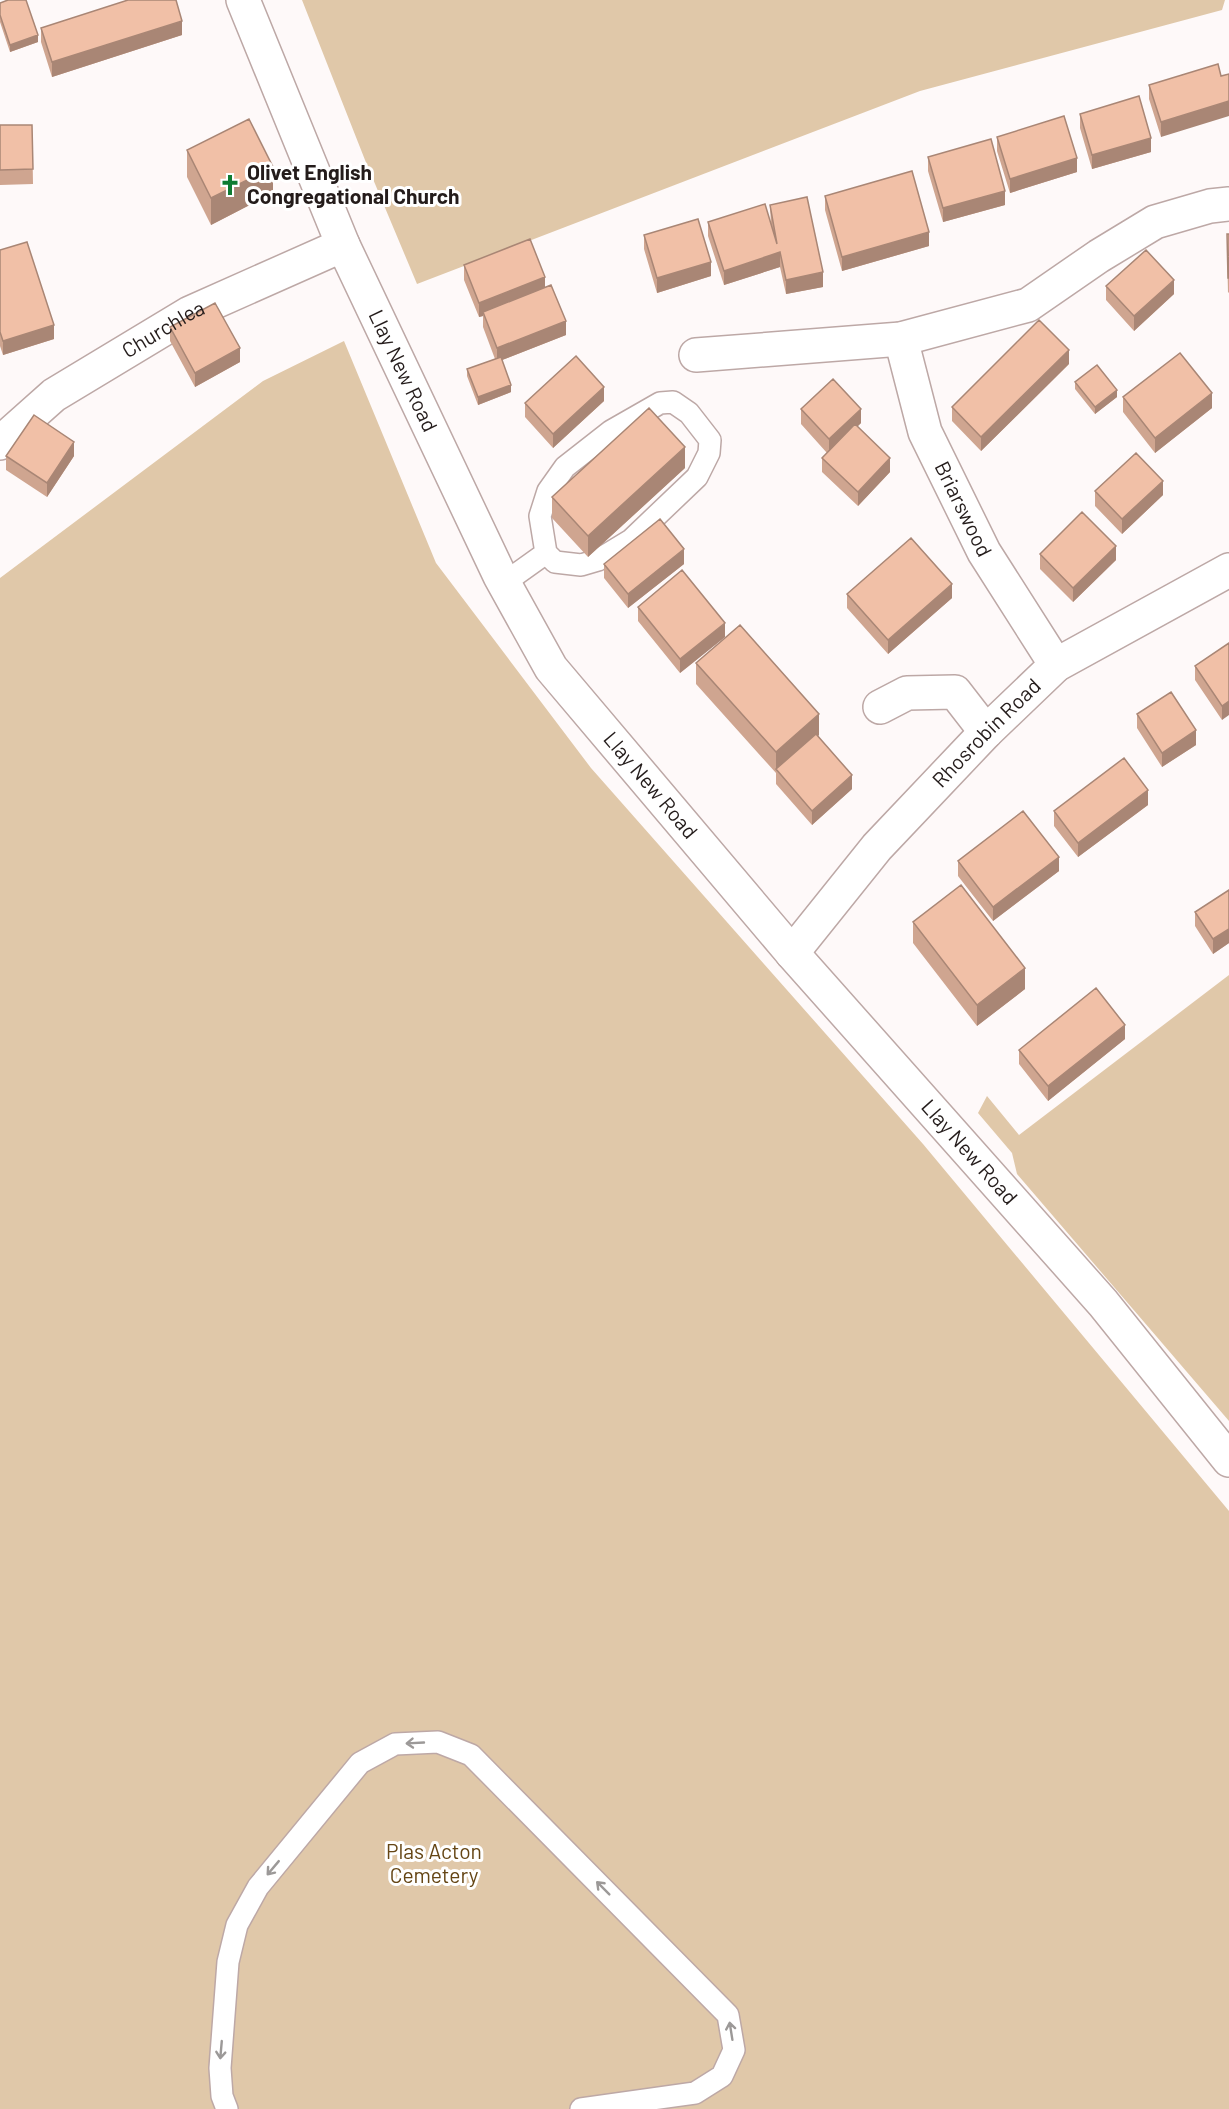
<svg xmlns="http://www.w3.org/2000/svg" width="1229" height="2109" font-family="Barlow,sans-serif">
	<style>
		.green { fill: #e0c8a9 }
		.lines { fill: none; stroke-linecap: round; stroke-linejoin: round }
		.lane-casing { stroke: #bda8a6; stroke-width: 24 }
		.street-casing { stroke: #bda8a6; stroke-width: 36 }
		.secondary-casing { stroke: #bda8a6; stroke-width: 36 }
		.lane { stroke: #fff; stroke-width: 21 }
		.street { stroke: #fff; stroke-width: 33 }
		.secondary { stroke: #fff; stroke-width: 33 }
		.wall { fill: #cfa590 }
		.shaded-wall { fill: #a98675 }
		.building { fill: #f1c0a7; stroke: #a98675; stroke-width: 1.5 }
		.oneway { stroke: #9c9998 }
		.labels { text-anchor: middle; stroke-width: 6; stroke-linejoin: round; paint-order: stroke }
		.poi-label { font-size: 21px; font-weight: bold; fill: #241c1b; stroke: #fff; text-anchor: start }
		.street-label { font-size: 21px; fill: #241c1b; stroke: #fff }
		.park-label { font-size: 21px; fill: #654514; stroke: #fff }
	</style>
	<rect width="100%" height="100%" fill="#fef9f9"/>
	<path class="green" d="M302,0H1225L1222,10L920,91L417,284L365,160Z
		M344,341L436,563L591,768L923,1144L1229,1511V2109H0V578L263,381Z
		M1229,975V1421L1017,1174L1012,1153L978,1113L987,1096L1019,1135Z"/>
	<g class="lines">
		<defs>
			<path id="lane" d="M673,402L689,413L710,440L709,453L697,477L631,540L598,560L581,565L555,562L546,553L540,516L548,491L565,467L611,431L660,403Z
				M504,583L546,553
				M227,2109L222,2096L220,2068L228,1962L237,1925L258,1887L360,1763L395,1744L438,1742L471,1755L728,2015L734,2050L722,2076L695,2093L581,2109"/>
			<g id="street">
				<path id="s1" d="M901,339L925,432L984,552L1056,665"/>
				<path d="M696,355L901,339L1028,305L1099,256L1155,222L1210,206L1229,204"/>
				<path id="s2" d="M0,443L54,395L190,313L343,245"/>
				<path d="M880,707L907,693L955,692L986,732"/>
			</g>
			<g id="secondary">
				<path id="s3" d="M243,0L343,245L500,576L551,668L792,953L1103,1303L1229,1460"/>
				<path id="s4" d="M792,953L877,847L986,732L1056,665L1229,570"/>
			</g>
		</defs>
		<use href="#lane" class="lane-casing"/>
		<use href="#street" class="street-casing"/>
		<use href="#secondary" class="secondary-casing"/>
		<use href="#lane" class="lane"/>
		<use href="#street" class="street"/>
		<use href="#secondary" class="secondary"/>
	</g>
	<path class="wall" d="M0,3L38,42L10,52L0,22Z
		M41,28L182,35L52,77L41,42Z
		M1221,76L1161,137L1149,99V85Z
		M1080,114L1151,152L1092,169L1080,128Z
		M0,125H32L33,184L0,185Z
		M997,137L1077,172L1010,193L997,151Z
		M187,150L273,193L211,225L187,177Z
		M928,157L1005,205L943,222L928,171Z
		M825,196L929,246L842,271L825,210Z
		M770,205L823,287L786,294L780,267L724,285L708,236V222L771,225Z
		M1229,234V292L1228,293L1227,248Z
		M644,235L711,276L657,293L644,249Z
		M0,250L54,339L3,355L0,346Z
		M464,265L545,287L566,335L502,360L511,392L478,405L467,376V369L495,359L483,327V316L479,317L464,280Z
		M1106,286L1174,294L1134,331L1106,300Z
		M170,327L240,362L195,387L170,341Z
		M1069,364L981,451L952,421V407Z
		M1075,382L1117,397L1095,414L1075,389Z
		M1123,397L1212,408L1155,453L1123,412Z
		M604,401L553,448L525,417V403Z
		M801,409L861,423L857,427L890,472L858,506L822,472V458L827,453L801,424Z
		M6,456H74L47,497L6,470Z
		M685,468L588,557L552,518V497Z
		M1095,491L1163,495L1122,534L1095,506Z
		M1040,554L1116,560L1073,602L1040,569Z
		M604,564H684L628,608L604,578Z
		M847,594L952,598L888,654L847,608Z
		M638,607L725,637L680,673L638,621Z
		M1229,643L1222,720L1195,680V666Z
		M696,663L819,735L818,736L852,789L812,825L776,784V773L696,684Z
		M1137,714L1196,745L1162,767L1137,728Z
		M1148,805L1078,857L1054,826V811Z
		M958,861L1059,871L993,921L958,876Z
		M1229,890V943L1213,954L1195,926V912Z
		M913,922L1025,989L977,1026L913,943Z
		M1125,1039L1048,1101L1019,1064V1050Z"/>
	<path class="shaded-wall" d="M182,21V35L52,77V62Z
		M38,35V42L10,52V45Z
		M1229,101V116L1161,137V122Z
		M1151,138V152L1092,169V155Z
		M1077,158V172L1010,193V179Z
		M273,167V193L211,225V198Z
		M1005,191V205L943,222V208Z
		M929,232V246L842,271V257Z
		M780,252V267L724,285V271Z
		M711,262V276L657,293V278Z
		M823,272V287L786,294V280Z
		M545,277V291L483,312V316L479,317V303Z
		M1174,280V294L1134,331V316Z
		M566,321V335L497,362V348Z
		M54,325V339L3,355V341Z
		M240,348V362L195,387V373Z
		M1069,350V364L981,451V437Z
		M511,385V392L478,405V397Z
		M604,387V401L553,448V434Z
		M1117,390V397L1095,414V407Z
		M1212,393V408L1155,453V438Z
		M861,409V423L829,454V439Z
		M74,442V456L47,497V483Z
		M685,447V468L588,557V536Z
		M890,458V472L858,506V492Z
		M1163,481V495L1122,534V519Z
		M1116,546V560L1073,602V588Z
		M684,549V564L628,608V594Z
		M952,584V598L888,654V640Z
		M725,623V637L680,673V659Z
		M1229,701V715L1222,720V706Z
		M819,714V735L777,771L776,769V773V752Z
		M1196,730V745L1162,767V753Z
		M852,775V789L812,825V811Z
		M1148,790V805L1078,857V843Z
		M1059,857V871L993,921V907Z
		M1229,929V943L1213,954V939Z
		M1025,968V989L977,1026V1005Z
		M1125,1025V1039L1048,1101V1086Z"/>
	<path class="building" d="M8,0H26L38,35L10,45L0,15V3Z
		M128,0H176L182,21L52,62L41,28Z
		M1218,64L1221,76L1229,74V101L1161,122L1149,85Z
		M1139,96L1151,138L1092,155L1080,114Z
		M1064,116L1077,158L1010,179L997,137Z
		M249,119L273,167L211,198L187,150Z
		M0,125H32L33,169L0,170Z
		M991,139L1005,191L943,208L928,157Z
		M912,171L929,232L842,257L825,196Z
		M807,197L823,272L786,280L780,252L724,271L708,222L765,204L777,244L770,205Z
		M698,219L711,262L657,278L644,235Z
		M1227,234H1229V278H1228Z
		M530,239L545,277L479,303L464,265Z
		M27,242L54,325L3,341L0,332V250Z
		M1146,250L1174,280L1134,316L1106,286Z
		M551,285L566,321L497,348L483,312Z
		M215,303L240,348L195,373L170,327Z
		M1039,320L1069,350L981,437L952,407Z
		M1180,353L1212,393L1155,438L1123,397Z
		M576,356L604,387L553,434L525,403Z
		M501,357L511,385L478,397L467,369Z
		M1097,365L1117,390L1095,407L1075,382Z
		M833,379L861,409L829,439L801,409Z
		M649,408L685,447L588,536L552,497Z
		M34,415L74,442L47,483L6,456Z
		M855,424L890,458L858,492L822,458Z
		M1136,453L1163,481L1122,519L1095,491Z
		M1082,512L1116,546L1073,588L1040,554Z
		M660,519L684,549L628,594L604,564Z
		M911,538L952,584L888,640L847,594Z
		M682,570L725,623L680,659L638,607Z
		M740,625L819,714L776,752L696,663Z
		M1229,643V701L1222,706L1195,666Z
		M1171,692L1196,730L1162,753L1137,714Z
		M816,734L852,775L812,811L776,769Z
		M1124,758L1148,790L1078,843L1054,811Z
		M1023,811L1059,857L993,907L958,861Z
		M961,885L1025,968L977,1005L913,922Z
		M1229,890V929L1213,939L1195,912Z
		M1096,988L1125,1025L1048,1086L1019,1050Z"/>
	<defs><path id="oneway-shaft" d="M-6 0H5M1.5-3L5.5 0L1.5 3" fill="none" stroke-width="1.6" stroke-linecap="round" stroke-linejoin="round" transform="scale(1.5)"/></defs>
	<g class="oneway">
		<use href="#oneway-shaft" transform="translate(415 1743) rotate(177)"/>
		<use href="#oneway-shaft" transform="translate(273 1868) rotate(130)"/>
		<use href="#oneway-shaft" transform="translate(603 1888) rotate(-135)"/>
		<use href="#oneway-shaft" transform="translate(731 2031) rotate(-99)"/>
		<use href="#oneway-shaft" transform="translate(221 2050) rotate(95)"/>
	</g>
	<defs>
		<symbol id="church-bare" viewBox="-9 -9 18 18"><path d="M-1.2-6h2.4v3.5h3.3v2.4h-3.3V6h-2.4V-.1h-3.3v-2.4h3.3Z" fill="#0e7c32" stroke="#fff" stroke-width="2.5" paint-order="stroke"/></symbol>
	</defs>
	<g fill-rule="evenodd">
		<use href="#church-bare" x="215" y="170" width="30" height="30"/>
	</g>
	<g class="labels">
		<g class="poi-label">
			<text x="247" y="180">Olivet English<tspan x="247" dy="24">Congregational Church</tspan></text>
		</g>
		<g class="street-label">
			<text dy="7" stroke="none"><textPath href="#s2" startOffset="200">Churchlea</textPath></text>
			<text dy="7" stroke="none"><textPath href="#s3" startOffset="404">Llay New Road</textPath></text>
			<text dy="7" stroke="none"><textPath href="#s1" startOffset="182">Briarswood</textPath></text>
			<text dy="7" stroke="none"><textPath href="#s4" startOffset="294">Rhosrobin Road</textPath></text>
			<text dy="7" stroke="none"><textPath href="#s3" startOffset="890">Llay New Road</textPath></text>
			<text dy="7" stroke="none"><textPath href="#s3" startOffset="1376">Llay New Road</textPath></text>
		</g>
		<g class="park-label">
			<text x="434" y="1859">Plas Acton<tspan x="434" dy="24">Cemetery</tspan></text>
		</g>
	</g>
</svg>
